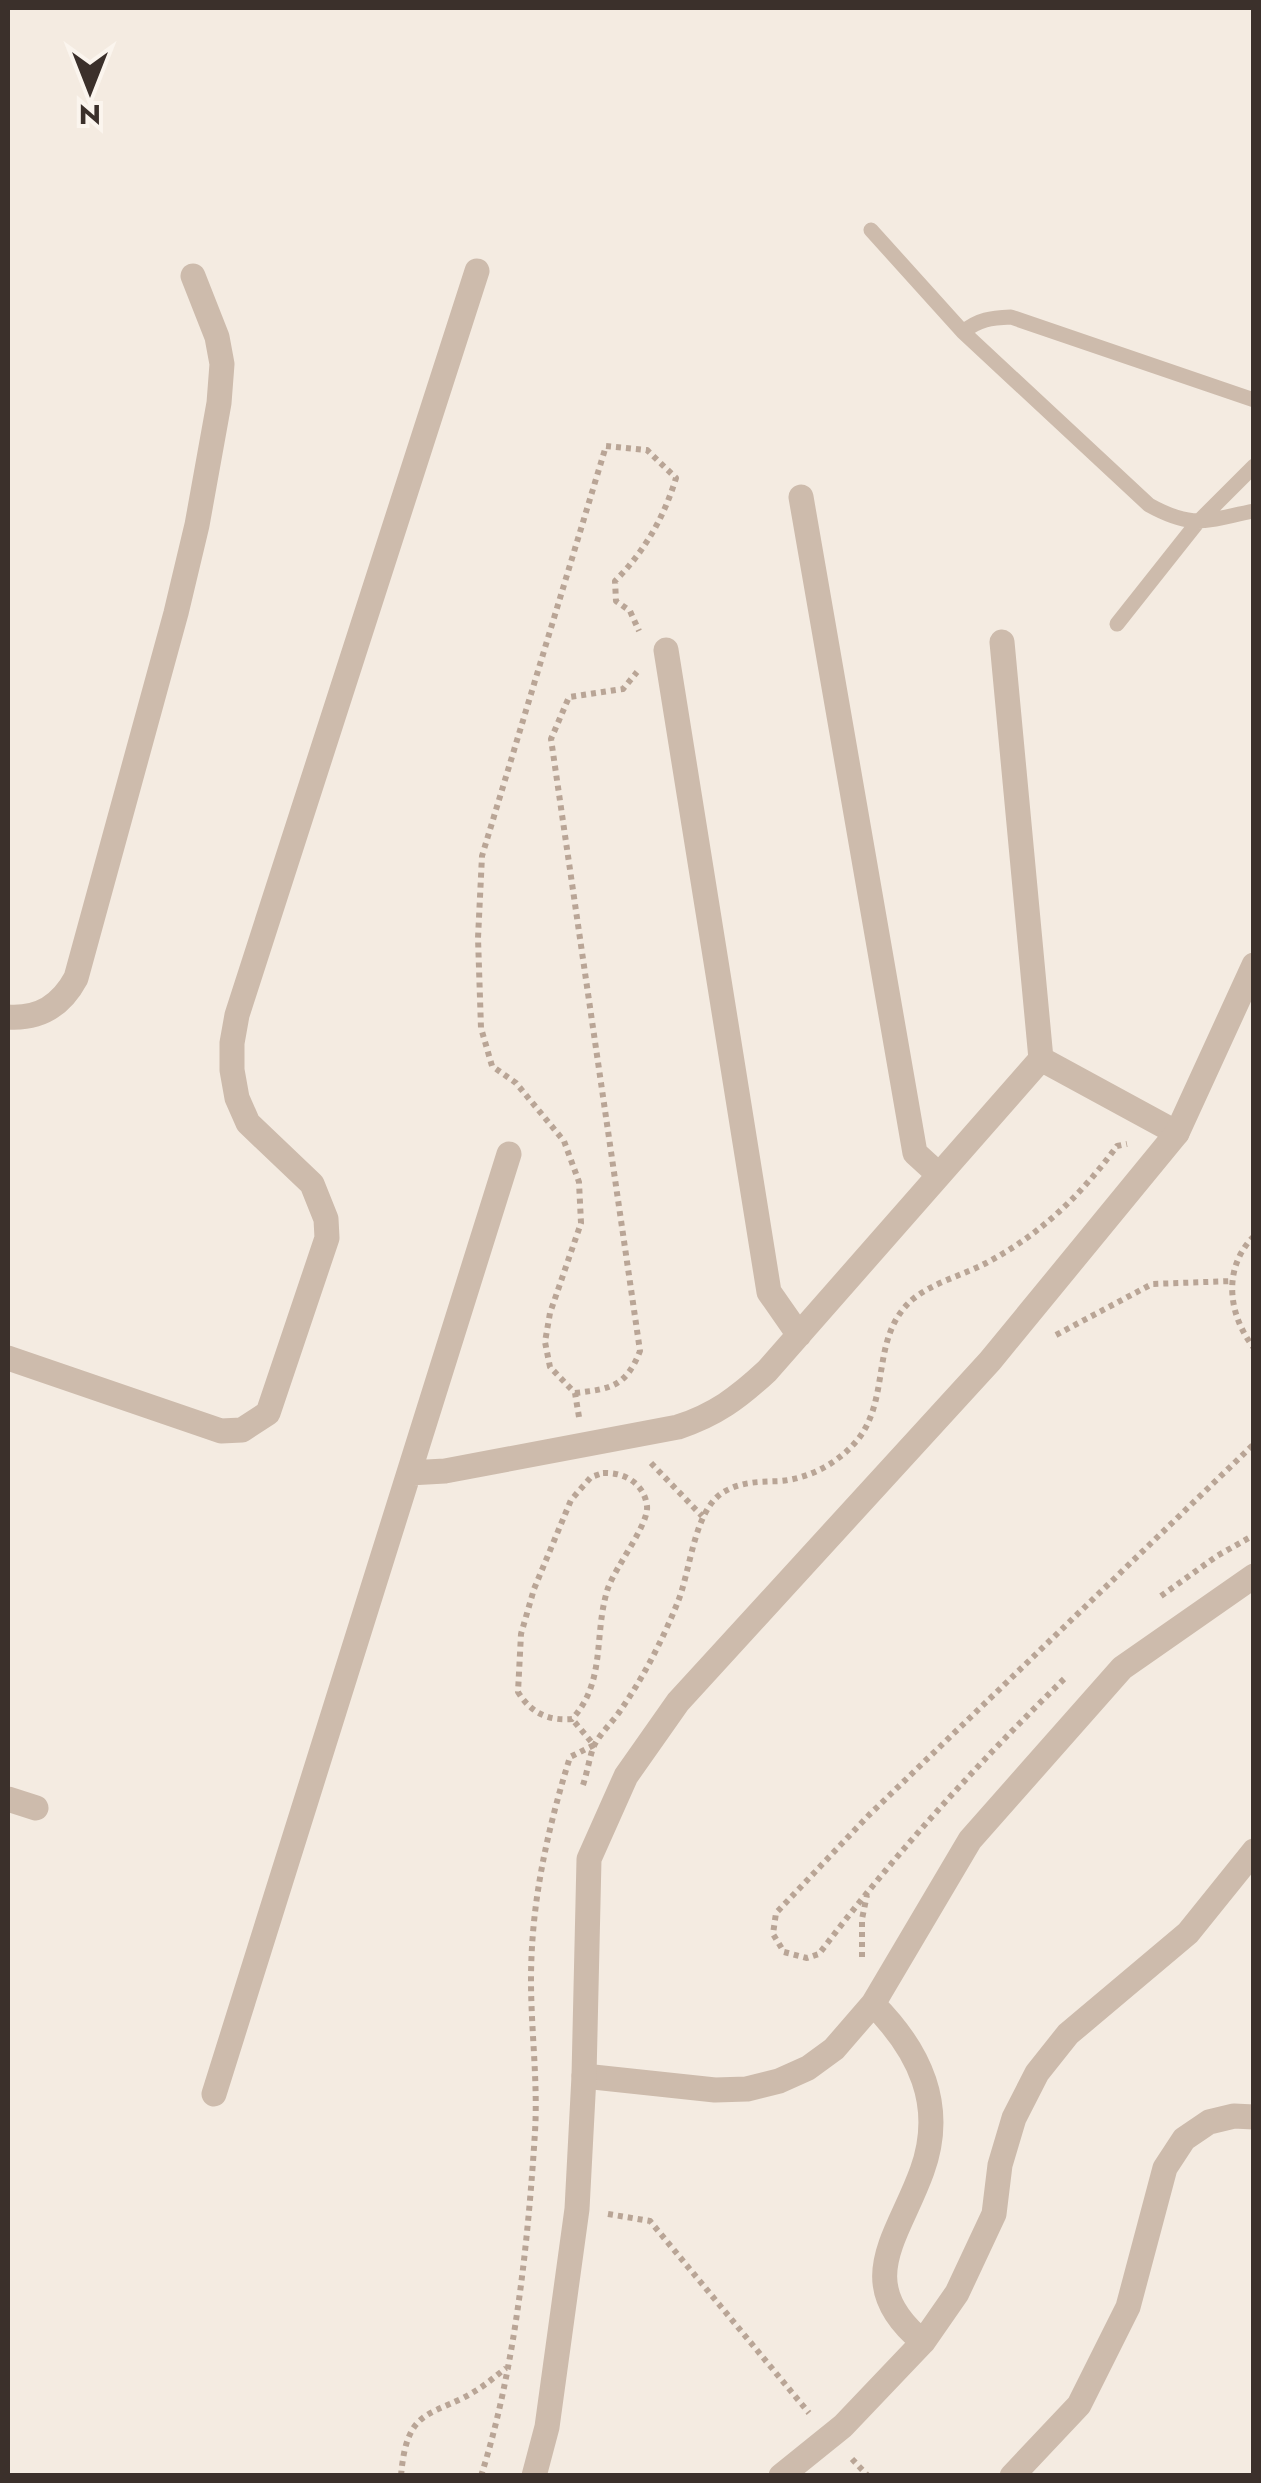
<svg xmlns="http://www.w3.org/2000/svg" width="1261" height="2483" font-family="Jost,sans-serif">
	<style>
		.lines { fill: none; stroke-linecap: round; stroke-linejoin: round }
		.path { stroke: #b9a596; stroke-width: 6; stroke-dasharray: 5 5; stroke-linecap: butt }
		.service { stroke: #cdbbac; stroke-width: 15 }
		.minor { stroke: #cdbbac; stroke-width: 25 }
		.tertiary { stroke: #cdbbac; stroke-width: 25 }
	</style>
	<rect width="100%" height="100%" fill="#f4ebe1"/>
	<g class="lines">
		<path class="path" d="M1254,1236C1222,1268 1228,1315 1254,1348
			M1056,1335L1152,1284L1232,1281
			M575,1393C610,1389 626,1387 640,1351L551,739L569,697L623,689L637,672
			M579,1417L575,1393L550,1367L545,1342L550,1313L581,1223L579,1182L564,1141L516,1083L492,1066L481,1028L478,938L482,856L606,446L647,450L676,478C664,517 645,551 615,581L616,601L630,611L639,631
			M651,1463L702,1516
			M603,1473C624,1472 644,1483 647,1506C649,1524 616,1566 608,1588C593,1634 607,1681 572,1719C548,1721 531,1713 518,1692L521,1634L534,1589L571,1500L591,1477Z
			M1161,1596L1217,1556L1254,1535
			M1064,1679C976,1765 893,1856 819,1954L807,1958L784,1952L773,1934L776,1913L869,1815L1254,1444
			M583,1785C587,1773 589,1760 593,1748C599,1734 612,1723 620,1711C643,1678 662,1641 677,1604C691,1571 693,1513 722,1493C741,1481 760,1482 781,1481C811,1478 840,1462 859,1438C891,1395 870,1336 913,1299C934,1282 964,1275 988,1262C1041,1234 1082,1194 1117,1146L1127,1144
			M862,1957V1919L867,1895
			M608,2214L650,2221L809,2413
			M852,2459L868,2476
			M401,2476C407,2403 433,2419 480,2388C489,2382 497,2375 506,2368
			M481,2476C515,2370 528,2243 535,2132C538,2081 531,2031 531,1980C531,1903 547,1831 570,1757L594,1745L572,1719"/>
		<path class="service" d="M871,230L963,332L1149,505C1194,530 1207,520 1254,511
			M963,332C979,319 991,318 1011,317L1254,400
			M1117,624L1197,523L1254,466"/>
		<path class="minor" d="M801,497L915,1153L938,1174
			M1002,642L1041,1059
			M666,650L769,1292L799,1335
			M8,1017C39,1019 61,1006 76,978L176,613L197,525L219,403L222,364L217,337L193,276
			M8,1358L221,1431L242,1430L268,1413L327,1238L326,1219L312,1184L248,1123L237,1098L232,1070V1043L237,1015L477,271
			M409,1473L445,1471L678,1427C715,1415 738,1398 767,1371L1041,1059L1177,1133
			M8,1799L36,1808
			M873,2004C919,2050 946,2105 922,2171C898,2238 851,2283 923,2342
			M584,2076L715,2090L747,2089L779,2081L808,2068L834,2049L873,2004L970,1840L1122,1668L1254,1576
			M214,2094L509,1154
			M781,2476L843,2426L923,2342L957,2293L994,2214L1000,2165L1014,2118L1037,2073L1068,2034L1188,1933L1254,1851
			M1012,2476L1079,2405L1128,2307L1165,2168L1184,2139L1209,2122L1234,2116L1254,2117"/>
		<path class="tertiary" d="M534,2476L547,2427L577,2209L584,2076L589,1859L626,1776L678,1702L990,1361L1177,1133L1254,965"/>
	</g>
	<rect width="1261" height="2483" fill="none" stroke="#3b302b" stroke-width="20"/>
	<g transform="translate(90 90) rotate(180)" stroke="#fbf5ee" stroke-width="8" paint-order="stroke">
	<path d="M0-8L18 38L0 25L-18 38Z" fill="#3b302b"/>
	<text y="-15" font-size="28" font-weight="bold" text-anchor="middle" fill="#3b302b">N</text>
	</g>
</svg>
